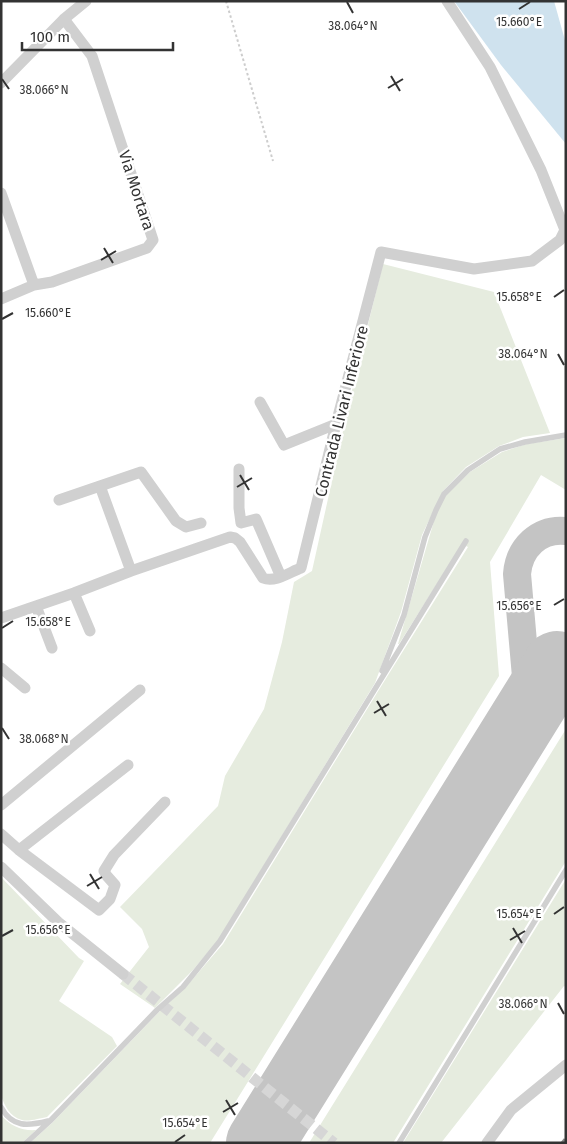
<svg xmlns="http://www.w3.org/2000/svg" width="567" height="1144" font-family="'Fira Sans',sans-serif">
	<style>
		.green { fill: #e6ecdf }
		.water { fill: #cfe2ee }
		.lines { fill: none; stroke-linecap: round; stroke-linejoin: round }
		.taxiway { stroke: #c4c4c4; stroke-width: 28 }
		.runway { stroke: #c4c4c4; stroke-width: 68 }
		.street-tunnel { stroke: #d6d6d6; stroke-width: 11; stroke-dasharray: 11 5.5; stroke-linecap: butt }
		.path { stroke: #cdcdcd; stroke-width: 2; stroke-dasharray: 2.5 2.5; stroke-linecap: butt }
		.lane { stroke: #d0d0d0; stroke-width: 5.5 }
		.street { stroke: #d0d0d0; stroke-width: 11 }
		.rail { stroke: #888; stroke-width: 3; stroke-dasharray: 5 4; stroke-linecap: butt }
		.ticks { fill: none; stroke: #333; stroke-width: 2 }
		.labels { text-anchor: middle; stroke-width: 5; stroke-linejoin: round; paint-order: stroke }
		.street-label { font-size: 16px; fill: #333; stroke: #fff }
		.ticks-label { font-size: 12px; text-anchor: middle; fill: #333; stroke: #fff; stroke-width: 5; stroke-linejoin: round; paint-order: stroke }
	</style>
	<rect width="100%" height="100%" fill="#fff"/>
	<path class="green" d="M383,264L494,292L550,433L523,437L499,446L466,467L443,491L422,535L401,612L375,683L219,939L193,970L155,1008L120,984L149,947L142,929L120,907L218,806L225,776L264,709L282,642L294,582L312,571L355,377Z
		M566,438V490L541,475L490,562L499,676L210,1143H30L52,1123L159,1012L185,988L223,944L380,688L468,547L462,544L399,644H398L429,538L437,511L446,495L470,472L502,452L527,444Z
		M566,729V861L393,1143H309Z
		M1,877L79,958L84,961L59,1001L112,1037L117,1046L47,1117C40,1118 29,1122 22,1120C10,1117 4,1105 1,1095Z
		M566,879V987L564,986L441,1143H403Z
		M1,1115C10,1126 22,1131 36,1130L22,1143H1Z"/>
	<path class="water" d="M454,1H554L566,44V144L501,65Z"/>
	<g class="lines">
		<path class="taxiway" d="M557,665L566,650
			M520,724L526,707L527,688L517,574C519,548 539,528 566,531"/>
		<path class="runway" d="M260,1143L557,665"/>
		<path class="street-tunnel" d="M123,974L334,1143"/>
		<path class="path" d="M226,1L273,161"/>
		<path class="lane" d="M382,671L404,615L425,537L436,510L444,494L468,470L500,449L525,442L566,435
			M1,1107C12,1128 28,1126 48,1121
			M26,1143L50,1121L157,1010L183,987L220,941L466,541
			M399,1143L566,870"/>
		<path class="street" d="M1,83L64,19L86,1
			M1,193L34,285
			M1,299L34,285L52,282L147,248L153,240L92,56L64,19
			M260,402L284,445L336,424
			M239,469V508L241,523L256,519L281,577
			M59,500L141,472L176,521L186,527L201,523
			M131,571L230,537L235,538L240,542L263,578C275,583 290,572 301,568L336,424L381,252L474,269L532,261L560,240L565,230L541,170L490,67L447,1
			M74,593L90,631
			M36,606L52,648
			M1,618L74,593L131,571L100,486
			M1,668L25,688
			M1,805L140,690
			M1,834L19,850L99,910L110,899L115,885L107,876L104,871L114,855L165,802
			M19,850L128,765
			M1,867L58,922L123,974
			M487,1143L511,1110L566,1065"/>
		<path class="rail" d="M562,1143L566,1138"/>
	</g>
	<path class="ticks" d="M347,2L353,13M519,9L530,2M391,76L400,91M2,79L9,89M388,88L403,79M104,248L113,263M101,260L116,251M554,297L564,290M2,319L13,313M558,354L564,365M240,475L249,490M237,487L252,478M554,605L564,599M2,628L13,621M377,701L386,716M374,713L389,704M2,728L9,739M90,874L99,889M87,886L102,877M554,914L564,907M513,928L522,943M2,936L13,930M510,940L525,931M558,1003L564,1014M226,1100L235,1115M223,1112L238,1103M175,1142L185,1135"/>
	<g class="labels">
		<g class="street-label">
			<text transform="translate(137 190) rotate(72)" y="6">Via Mortara</text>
			<text transform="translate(341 411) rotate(-76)" y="6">Contrada Livari Inferiore</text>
		</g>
	</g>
	<g class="ticks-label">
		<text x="519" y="26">15.660°E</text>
		<text x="353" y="30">38.064°N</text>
		<text x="44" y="94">38.066°N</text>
		<text x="519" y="301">15.658°E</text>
		<text x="48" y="317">15.660°E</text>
		<text x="523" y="358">38.064°N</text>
		<text x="519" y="610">15.656°E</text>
		<text x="48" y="626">15.658°E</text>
		<text x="44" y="743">38.068°N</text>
		<text x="519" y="918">15.654°E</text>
		<text x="48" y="934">15.656°E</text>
		<text x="523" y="1008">38.066°N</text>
		<text x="185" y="1127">15.654°E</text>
	</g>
	<rect width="567" height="1144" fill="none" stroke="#333333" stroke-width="5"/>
	<path d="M22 42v8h151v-8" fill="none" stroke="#333333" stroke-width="2.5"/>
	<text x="30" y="42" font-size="15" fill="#333333" stroke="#ffffff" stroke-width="4" paint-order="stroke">100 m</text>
</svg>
